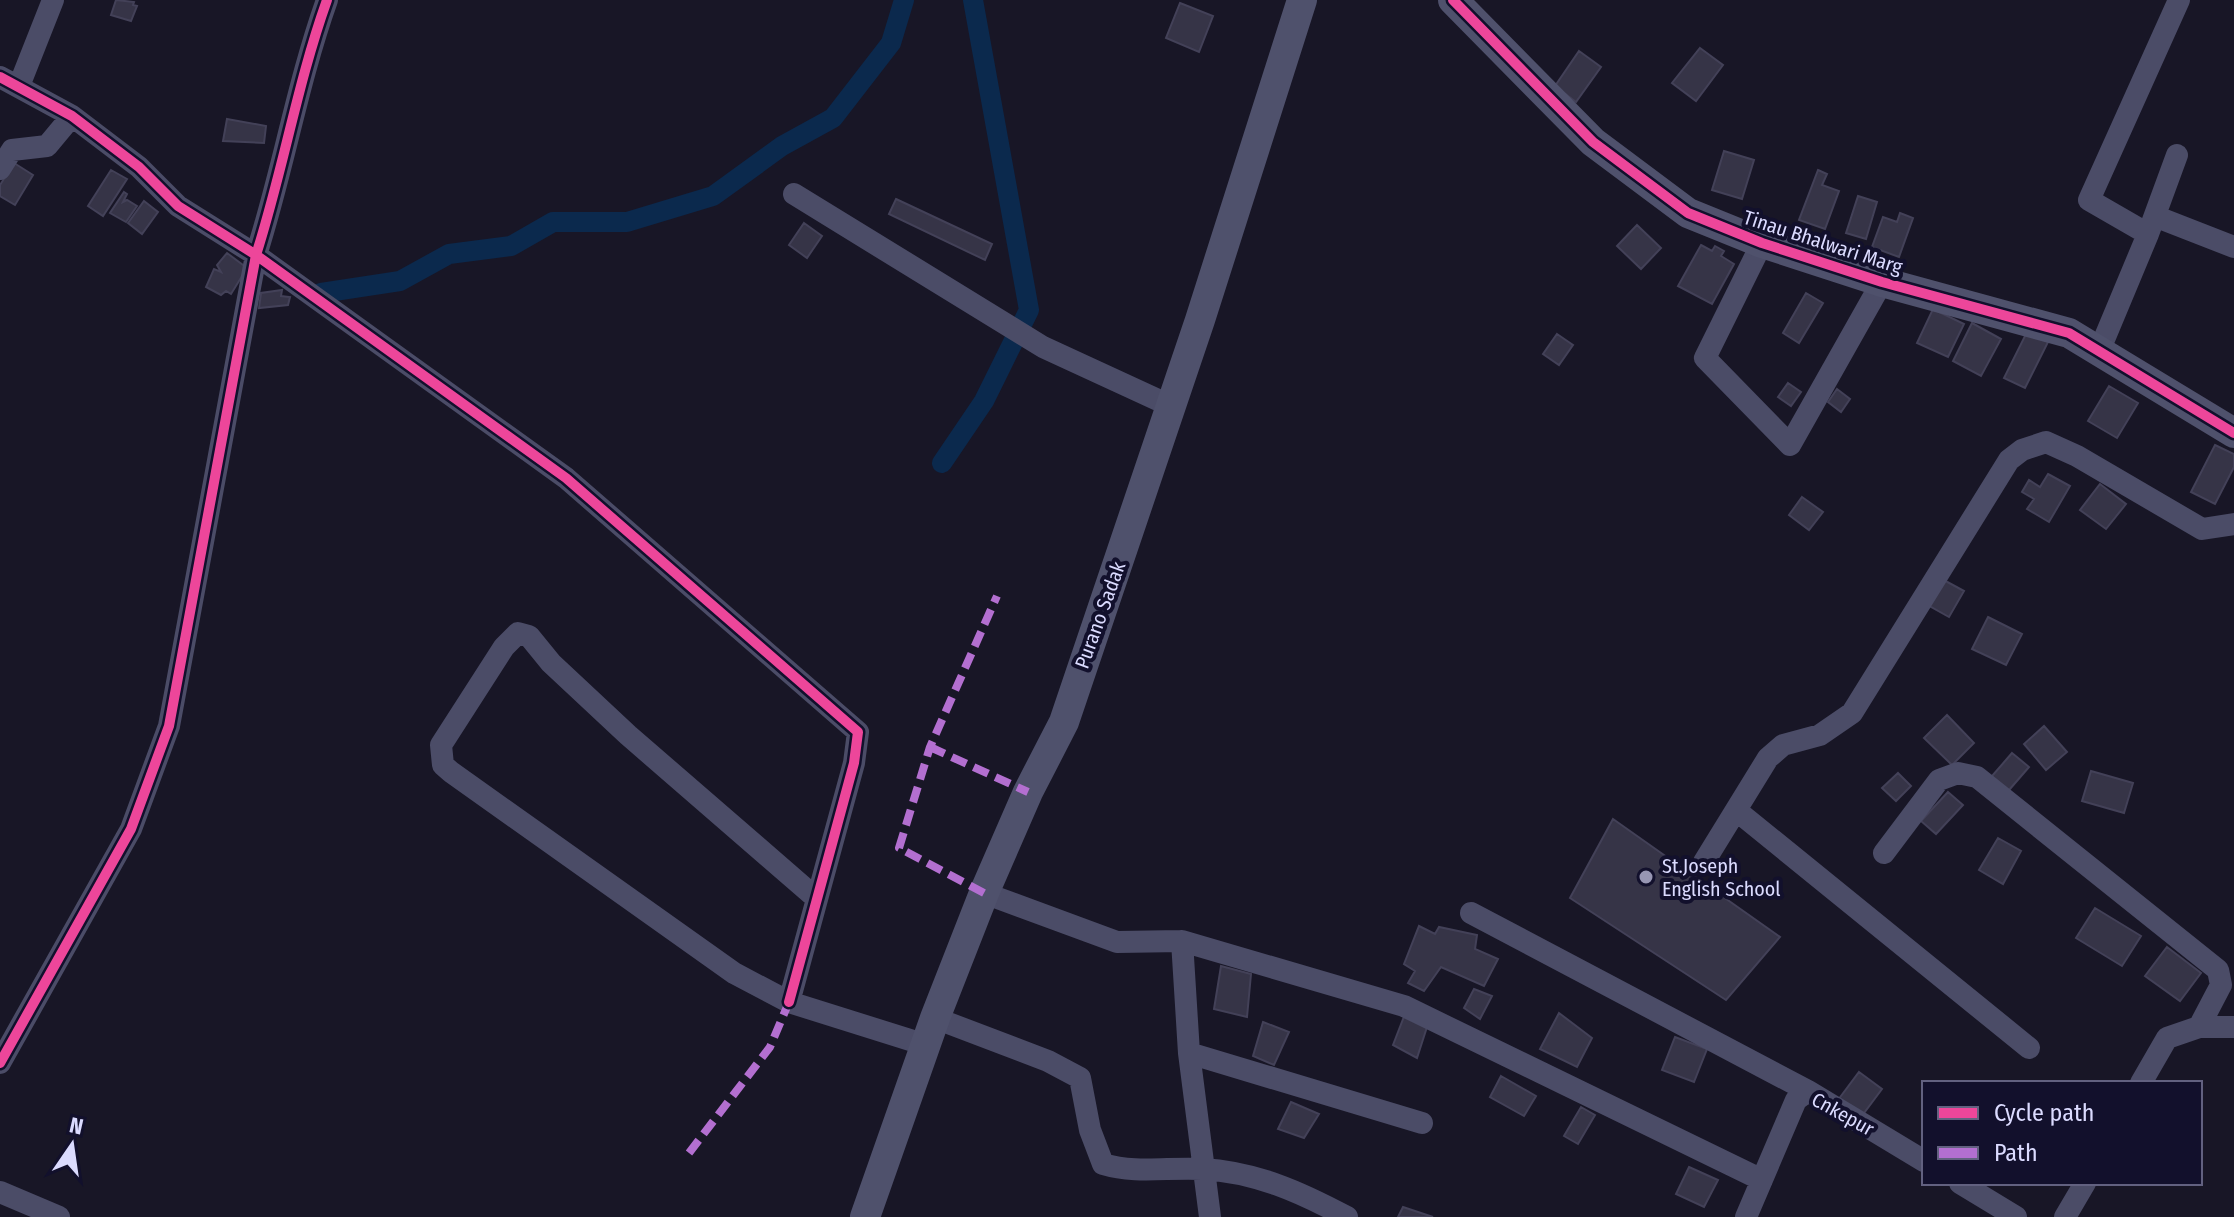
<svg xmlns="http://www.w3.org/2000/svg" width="2234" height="1217" font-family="'Fira Sans Condensed',sans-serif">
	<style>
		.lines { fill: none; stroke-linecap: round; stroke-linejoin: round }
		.canal { stroke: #0b294d; stroke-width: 20 }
		.building { fill: #363447; stroke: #434158; stroke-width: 2 }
		.street { stroke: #4b4c67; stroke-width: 22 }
		.secondary { stroke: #4f516c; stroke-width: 30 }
		.quiet { stroke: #b36fd0; stroke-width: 8; stroke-dasharray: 16 8; stroke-linecap: butt }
		.cycleway-casing { stroke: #12102c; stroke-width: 15 }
		.cycleway { stroke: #ed469a; stroke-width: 10 }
		.poi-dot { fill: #9796b3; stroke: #12102c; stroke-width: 3 }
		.labels { text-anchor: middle; stroke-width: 8; stroke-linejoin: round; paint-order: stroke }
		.street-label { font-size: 20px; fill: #dbdbff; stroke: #12102c }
		.poi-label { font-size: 20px; fill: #dbdbff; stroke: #12102c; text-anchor: start }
	</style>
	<rect width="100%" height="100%" fill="#181626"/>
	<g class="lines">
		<path class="canal" d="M321,293L400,281L449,254L511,246L553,222H627L713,196L782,146L833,118L891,43L904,0
			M942,463L984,401L1029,310L973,0"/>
	</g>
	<path class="building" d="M116,0L134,2L133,5L137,6L131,21L111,15Z
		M1180,3L1213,16L1199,52L1166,38Z
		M1700,48L1723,65L1696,101L1672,83Z
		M1579,51L1601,67L1576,102L1555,86Z
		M227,119L266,126L264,143L223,141Z
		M1724,151L1754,160L1742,199L1712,190Z
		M14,163L33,175L15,205L0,196V185Z
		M111,170L127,179L103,216L88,206Z
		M1818,170L1827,174L1822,185L1839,191L1825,229L1799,220Z
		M124,192L127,194L123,202L127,200L137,206L126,222L110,213Z
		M1858,196L1877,202L1866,239L1846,233Z
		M896,199L992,244L985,260L889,214Z
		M144,201L158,212L142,234L128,223Z
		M1900,213L1913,218L1899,257L1872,247L1883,217L1897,222Z
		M804,223L822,236L807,258L789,245Z
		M1637,225L1661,248L1641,269L1617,246Z
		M1701,245L1712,251L1715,246L1724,251L1721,256L1734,264L1712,304L1678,286Z
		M227,253L247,268L231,294L226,291L221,295L206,287L214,269L221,272L217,265Z
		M282,290L281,296L290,297L288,305L259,308L261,293Z
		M1806,293L1823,303L1799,343L1783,333Z
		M1933,309L1964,324L1948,357L1917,343Z
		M1972,323L2001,339L1981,376L1953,361Z
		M2027,332L2048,342L2025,388L2004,378Z
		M1557,334L1573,345L1559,365L1543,354Z
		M1788,383L1801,392L1791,406L1778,397Z
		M2109,386L2138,403L2117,438L2088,421Z
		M1837,389L1850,399L1841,412L1828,402Z
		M2215,445L2234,454V467L2215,504L2191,492Z
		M2048,474L2070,486L2049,522L2027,509L2034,499L2022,492L2029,480L2040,487Z
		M2100,484L2126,504L2106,529L2080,510Z
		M1802,497L1823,512L1809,530L1789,515Z
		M1940,578L1964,591L1949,617L1926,604Z
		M1988,617L2022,634L2006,665L1972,649Z
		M1947,715L1974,743L1952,765L1924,738Z
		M2044,726L2067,752L2046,770L2024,744Z
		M2012,753L2029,767L2003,797L1986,783Z
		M2091,771L2133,783L2124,813L2082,801Z
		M1898,773L1911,786L1896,801L1882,788Z
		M1948,792L1963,805L1936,834L1921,821Z
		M1613,819L1780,937L1726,1000L1570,898Z
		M1998,838L2021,851L2003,884L1979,870Z
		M2095,908L2141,936L2122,966L2076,938Z
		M1419,926L1435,934L1439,927L1477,935L1475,949L1498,959L1484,986L1441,967L1424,991L1408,983L1415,971L1404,964Z
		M2167,947L2201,973L2180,1001L2145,976Z
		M1221,966L1251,974L1247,1017L1214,1009Z
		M1474,989L1492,996L1480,1019L1464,1008Z
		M1559,1013L1592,1038L1577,1067L1540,1049Z
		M1405,1014L1427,1027L1417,1058L1393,1045Z
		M1263,1022L1289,1032L1274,1065L1253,1056Z
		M1675,1037L1707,1049L1694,1082L1662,1070Z
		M1859,1072L1882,1089L1861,1117L1838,1100Z
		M1501,1076L1536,1096L1524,1116L1490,1097Z
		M1291,1102L1319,1114L1304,1138L1278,1129Z
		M1581,1107L1595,1115L1578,1144L1564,1136Z
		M1689,1167L1718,1180L1704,1207L1676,1194Z
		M1403,1207L1433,1217H1398Z"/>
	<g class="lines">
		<path class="street" d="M0,77L72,116L139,167L178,206L256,255L566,478L858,732L854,763L789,1002
			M19,86L53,0
			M0,169L12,150L47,146L72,116
			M794,194L1043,347L1171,406
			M2157,217L2234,247
			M2148,234L2177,155
			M1762,243L1705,358L1790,445L1882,282
			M2100,349L2148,234L2089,200L2179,0
			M1737,811L2029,1048
			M1884,853L1939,780L1958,773L1977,777L2218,970L2221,985L2199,1027
			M1704,862L1768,758L1783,745L1820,735L1852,713L2009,460L2022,450L2046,442L2077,456L2202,529L2234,524
			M984,893L1117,942L1182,941L1404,1006L1762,1180
			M816,898L628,735L551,663L529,636L518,633L504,647L441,745L443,765L451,772L734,973L789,1002L926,1045
			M1471,913L1808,1091
			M1182,941L1189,1053L1210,1217
			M935,1018L1048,1061L1080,1078L1090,1130L1103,1164C1136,1174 1168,1167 1202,1169C1256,1172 1300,1192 1347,1217
			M1189,1053L1422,1123
			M0,1063L131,829L169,726L256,255C283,171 297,84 327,0
			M2141,1083L2167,1038L2199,1027H2234
			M1960,1183L2016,1217
			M0,1192L59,1217
			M1746,1217L1796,1100L1808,1091L1924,1161
			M2065,1217L2085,1183"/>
		<path class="secondary" d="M1453,0L1593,142L1688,213L1762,243L1882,282L2069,333L2234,433
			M865,1217L935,1018L984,893L1028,792L1064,722L1200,320L1302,0"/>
		<path class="quiet" d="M930,747L1028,792
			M984,893L899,848L930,747L997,596
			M689,1153L770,1047L789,1002"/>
		<defs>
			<path id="cycleway" d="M1453,0L1593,142L1688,213L1762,243L1882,282L2069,333L2234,433
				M0,77L72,116L139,167L178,206L256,255L566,478L858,732L854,763L789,1002
				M0,1063L131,829L169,726L256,255C283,171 297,84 327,0"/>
		</defs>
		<use href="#cycleway" class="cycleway-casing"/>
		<use href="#cycleway" class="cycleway"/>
	</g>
	<circle class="poi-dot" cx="1646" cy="877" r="8"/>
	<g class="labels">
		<g class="street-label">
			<text transform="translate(1823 242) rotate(18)" y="7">Tinau Bhalwari Marg</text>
			<text transform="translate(1100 615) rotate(-70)" y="7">Purano Sadak</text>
			<text transform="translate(1843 1114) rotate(29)" y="7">Cnkepur</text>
		</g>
		<g class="poi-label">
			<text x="1662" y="873">St.Joseph<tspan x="1662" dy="23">English School</tspan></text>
		</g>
	</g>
	<rect x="1922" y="1081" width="280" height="104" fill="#12102c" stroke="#626180" stroke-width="2"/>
	<rect x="1938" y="1107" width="40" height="12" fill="#ed469a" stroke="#626180" stroke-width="2"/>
	<text x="1994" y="1121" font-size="24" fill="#dbdbff">Cycle path</text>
	<rect x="1938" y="1147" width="40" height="12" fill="#b36fd0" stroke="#626180" stroke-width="2"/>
	<text x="1994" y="1161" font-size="24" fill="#dbdbff">Path</text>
	<g transform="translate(72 1145) rotate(13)" stroke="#12102c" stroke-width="6" paint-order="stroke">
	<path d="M0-6L14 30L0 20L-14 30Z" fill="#dbdbff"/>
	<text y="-12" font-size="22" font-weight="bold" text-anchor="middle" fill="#dbdbff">N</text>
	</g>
</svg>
